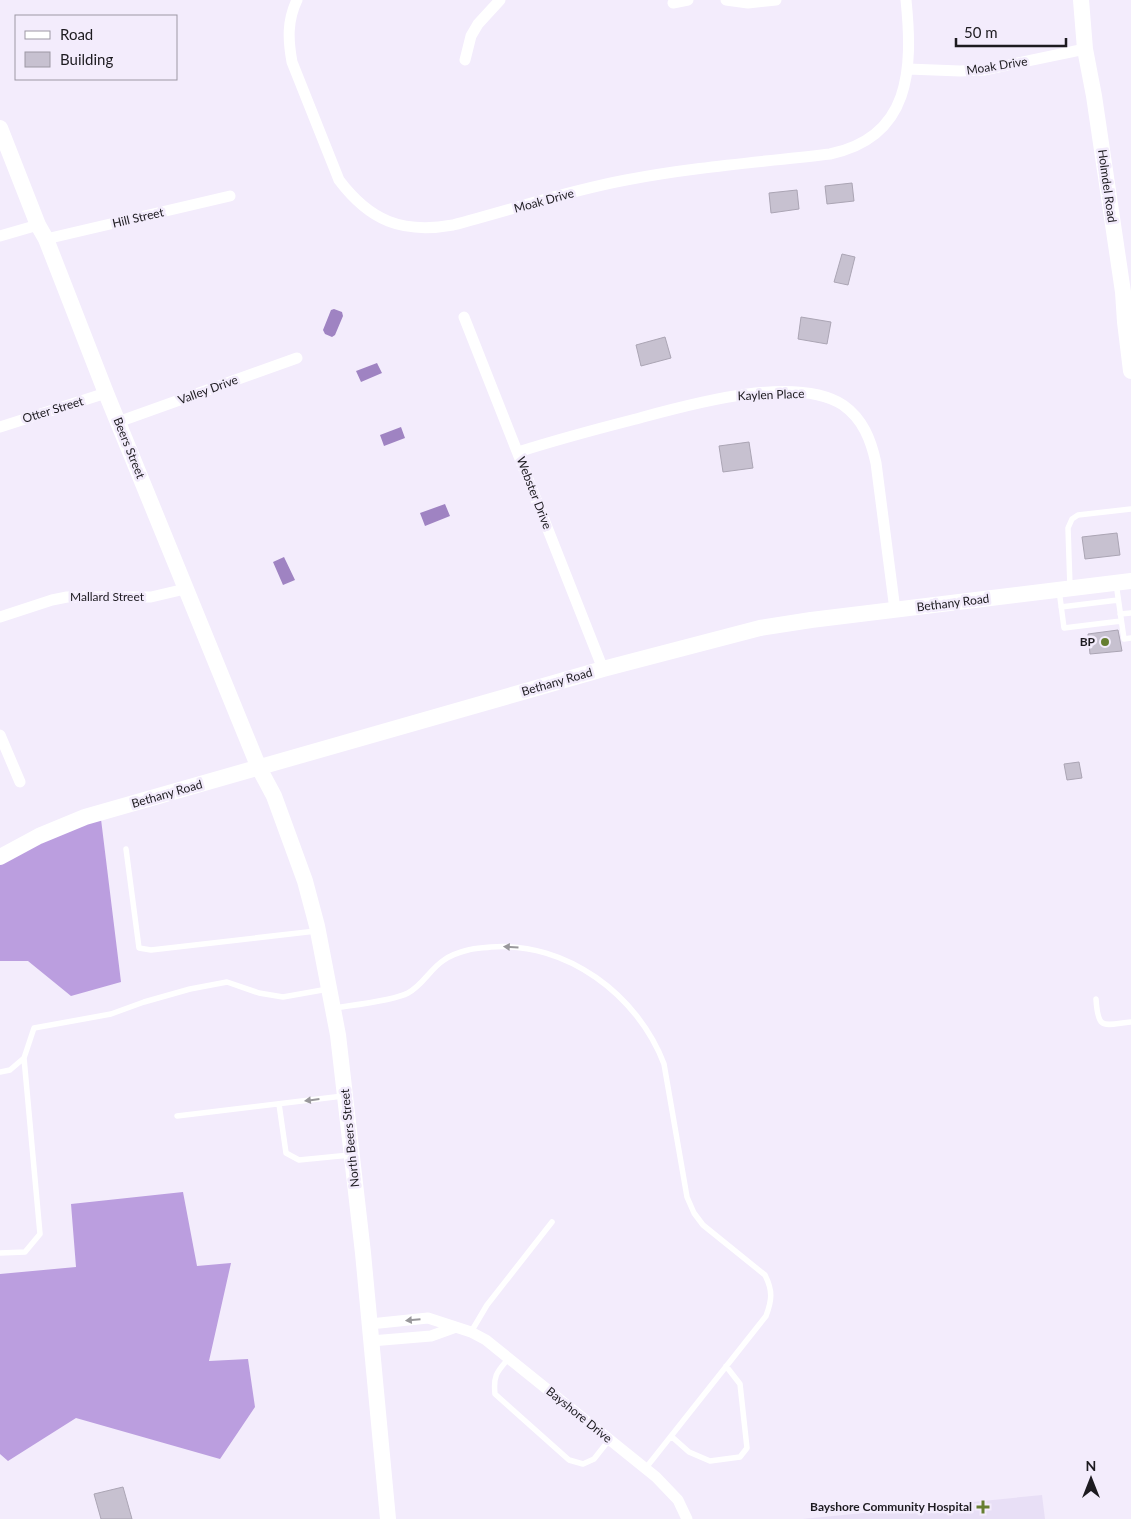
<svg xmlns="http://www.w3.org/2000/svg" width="1131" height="1519" font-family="Lato,sans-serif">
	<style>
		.built { fill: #e8dff6 }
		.forest { fill: #bb9edf }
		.water { fill: #9f83c2 }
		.building { fill: #c7c1d0; stroke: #aba5b4 }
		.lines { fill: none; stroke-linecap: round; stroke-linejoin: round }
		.lane { stroke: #fff; stroke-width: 5.5 }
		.street { stroke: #fff; stroke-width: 11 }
		.secondary { stroke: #fff; stroke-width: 16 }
		.oneway { fill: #99989b }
		.poi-dot { fill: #667e31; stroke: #f3ecfc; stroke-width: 2 }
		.labels { text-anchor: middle; stroke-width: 5; stroke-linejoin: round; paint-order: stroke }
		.street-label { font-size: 12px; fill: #1d1b20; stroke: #f3ecfc }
		.poi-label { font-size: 12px; font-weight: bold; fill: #1d1b20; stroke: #f3ecfc; text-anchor: end }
	</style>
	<rect width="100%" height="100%" fill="#f3ecfc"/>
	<path class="built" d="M1042,1495L1045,1519H803Z"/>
	<path class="forest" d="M100,811L121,982L71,996L28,961H0V856Z
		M183,1192L197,1266L231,1263L209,1361L248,1359L255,1407L220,1459L76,1418L8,1461L0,1454V1274L76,1267L71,1204Z"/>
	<path class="water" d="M334,309L342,312L343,316L335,335L332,337L325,334L323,330L331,310Z
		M377,363L382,373L361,382L356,371Z
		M401,427L405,438L384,446L380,435Z
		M445,504L450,516L425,526L420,513Z
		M284,557L295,580L283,585L273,562Z"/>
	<path class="building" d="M852,183L854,201L827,204L825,186Z
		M797,190L799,209L771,213L769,193Z
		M842,254L855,257L848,285L834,282Z
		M801,317L831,322L827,344L798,339Z
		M665,337L671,358L641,366L636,345Z
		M749,442L753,468L723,472L719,446Z
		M1117,533L1120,555L1085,559L1082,537Z
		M1118,630L1122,651L1090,654L1088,634Z
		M1079,762L1082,778L1067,780L1064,764Z
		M123,1487L132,1519H101L94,1494Z"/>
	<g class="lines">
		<path class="lane" d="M1116,583L1124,639L1131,638
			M1070,587L1068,528L1072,519L1078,515L1131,509
			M1059,590L1064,628L1121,621
			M1061,607L1118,600
			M1120,614L1131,613
			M126,849L139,948L151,950L316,931
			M1096,999C1098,1031 1103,1025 1131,1022
			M334,1008C353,1005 393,1001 408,993C423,985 430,969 444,960C451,955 460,952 468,950C475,948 484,948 491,947C566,941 638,995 664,1064L687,1197L694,1213L703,1225L765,1275C773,1291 772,1300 766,1316L645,1469
			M0,1072L10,1070L24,1058
			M279,1104L286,1153L299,1160L350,1155
			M177,1116L343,1096
			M0,1253L25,1252L40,1234L24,1058L34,1028L111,1014L144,1002L190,989L227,982L259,993L283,997L328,989
			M471,1332L487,1305L552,1222
			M509,1358C497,1372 493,1375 495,1394L569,1460L583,1464L594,1459L609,1440
			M671,1436L689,1452L710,1461L740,1457L747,1448L740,1384L726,1366"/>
		<path class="street" d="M297,0C287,21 288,40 292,62L339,180C370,221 402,234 453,225C510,210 567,191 626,180C693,167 762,162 830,154C911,137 913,69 906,0
			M726,0L748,3L776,0
			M673,3L688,0
			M465,60L471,36L478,24L500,0
			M908,69L960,71L984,70L1085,49
			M0,236L38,225
			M46,239L230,196
			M464,317L603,669
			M118,422L297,358
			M0,427L106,393
			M518,452C556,440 593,430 632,420C684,406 794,373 843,405C863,419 871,440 876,463L895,610
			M0,617L52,600L67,597H151L185,589
			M0,735L20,782
			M370,1324L428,1318L471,1332L486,1340L656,1477L678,1500L687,1519
			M371,1341L431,1336L456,1327"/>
		<path class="secondary" d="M1081,0L1085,49L1094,96L1123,292L1125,322L1131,371
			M0,128L38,225L46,239L106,393L259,768L274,796L305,881L317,926L338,1035L363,1253L388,1519
			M0,857L39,836L85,817L603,669L760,628L811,620L1131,581"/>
	</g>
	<defs><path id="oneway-solid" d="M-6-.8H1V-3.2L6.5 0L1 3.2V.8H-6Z" transform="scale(1.25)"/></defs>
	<g class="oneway">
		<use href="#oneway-solid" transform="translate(511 947) rotate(-177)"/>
		<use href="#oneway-solid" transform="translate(312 1100) rotate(173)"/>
		<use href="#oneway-solid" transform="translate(413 1320) rotate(175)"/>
	</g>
	<g class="poi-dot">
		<circle cx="1105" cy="642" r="5"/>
		<path d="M980.5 1499.5h5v5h5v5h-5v5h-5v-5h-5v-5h5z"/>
	</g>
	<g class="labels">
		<g class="street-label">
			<text transform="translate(997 66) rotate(-9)" y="4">Moak Drive</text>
			<text transform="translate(1107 186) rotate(82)" y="4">Holmdel Road</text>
			<text transform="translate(544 201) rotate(-15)" y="4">Moak Drive</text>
			<text transform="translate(138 218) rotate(-13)" y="4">Hill Street</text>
			<text transform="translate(208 390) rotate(-20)" y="4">Valley Drive</text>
			<text transform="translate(771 395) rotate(-2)" y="4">Kaylen Place</text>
			<text transform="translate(53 410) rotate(-17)" y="4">Otter Street</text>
			<text transform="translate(129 448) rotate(68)" y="4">Beers Street</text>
			<text transform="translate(534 493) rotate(69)" y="4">Webster Drive</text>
			<text x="107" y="601">Mallard Street</text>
			<text transform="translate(953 603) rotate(-7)" y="4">Bethany Road</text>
			<text transform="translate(557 682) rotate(-16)" y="4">Bethany Road</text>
			<text transform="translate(167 794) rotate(-16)" y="4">Bethany Road</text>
			<text transform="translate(350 1138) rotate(-96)" y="4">North Beers Street</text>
			<text transform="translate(579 1415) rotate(39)" y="4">Bayshore Drive</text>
		</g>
		<g class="poi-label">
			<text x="1095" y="646">BP</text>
			<text x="972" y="1511">Bayshore Community Hospital</text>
		</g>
	</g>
	<rect x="15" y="15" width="162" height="65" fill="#f3ecfc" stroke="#9d98a4"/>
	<rect x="25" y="31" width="25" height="8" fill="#ffffff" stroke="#9d98a4"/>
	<text x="60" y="40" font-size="15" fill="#1d1b20">Road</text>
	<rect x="25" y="52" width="25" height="15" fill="#c7c1d0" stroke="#9d98a4"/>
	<text x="60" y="65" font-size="15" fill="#1d1b20">Building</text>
	<g transform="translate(1091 1479)" stroke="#f3ecfc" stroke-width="4" paint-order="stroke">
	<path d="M0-4L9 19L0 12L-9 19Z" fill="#1d1b20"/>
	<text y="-8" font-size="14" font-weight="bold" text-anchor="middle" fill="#1d1b20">N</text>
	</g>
	<path d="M956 38v8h110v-8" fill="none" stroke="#1d1b20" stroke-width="2.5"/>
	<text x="964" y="38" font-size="15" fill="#1d1b20" stroke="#f3ecfc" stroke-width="4" paint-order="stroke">50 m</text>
</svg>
